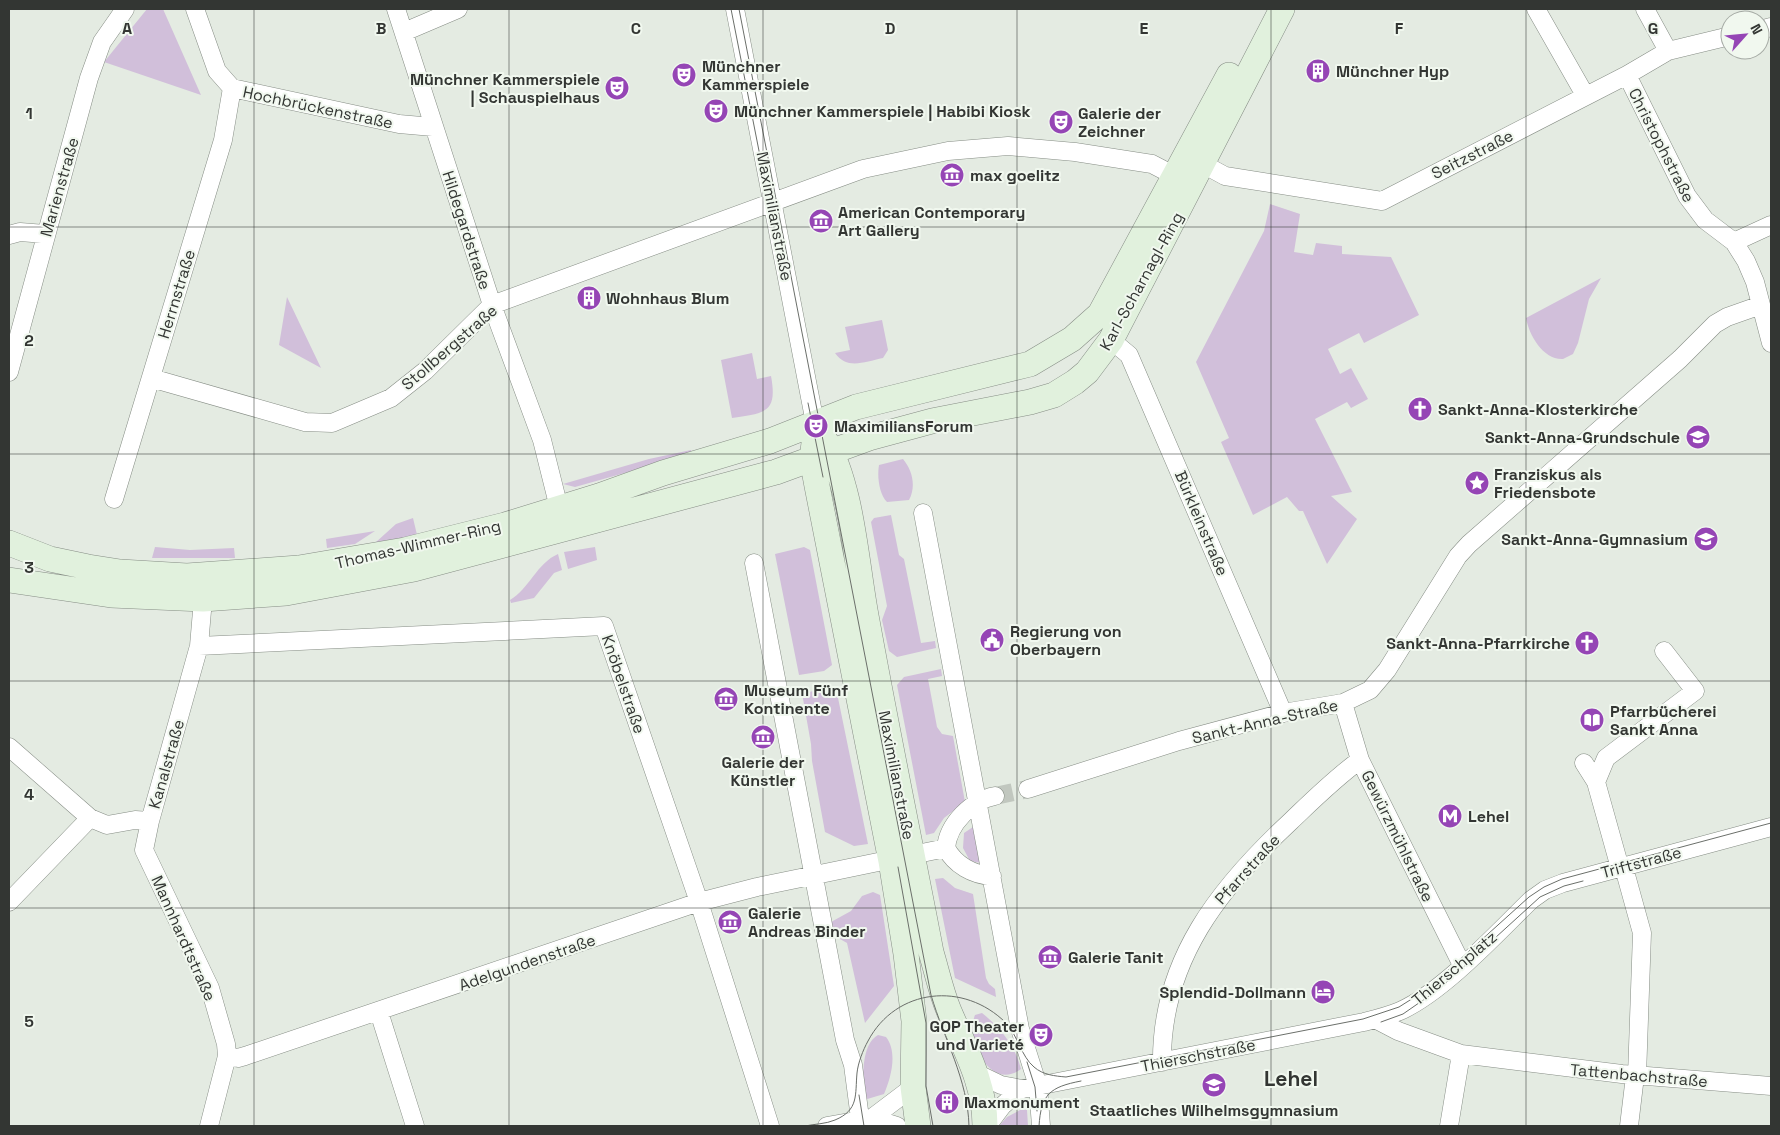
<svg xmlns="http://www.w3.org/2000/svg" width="1780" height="1135" font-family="'Space Grotesk',sans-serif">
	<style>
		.green { fill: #d1bfda }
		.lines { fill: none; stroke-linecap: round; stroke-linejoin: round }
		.street-tunnel { stroke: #c1c7bf; stroke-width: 18; stroke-dasharray: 18 9; stroke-linecap: butt }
		.street-casing { stroke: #868d85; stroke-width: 19 }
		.secondary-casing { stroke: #868d85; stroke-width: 26 }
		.street { stroke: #fff; stroke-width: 18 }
		.secondary { stroke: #e1f1dd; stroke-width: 25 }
		.tram { stroke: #6b6f6a; stroke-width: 1 }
		.grid { fill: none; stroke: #333633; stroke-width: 1; stroke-opacity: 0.55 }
		.labels { text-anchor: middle; stroke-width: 4; stroke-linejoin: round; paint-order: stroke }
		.poi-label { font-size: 16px; font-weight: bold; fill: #333633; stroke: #f1f8ef; text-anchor: start }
		.street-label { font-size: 16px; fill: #333633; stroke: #f1f8ef }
		.district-label { font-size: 21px; font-weight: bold; fill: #333633; stroke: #f1f8ef }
		.grid-label { font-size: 16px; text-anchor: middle; font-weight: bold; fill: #333633; stroke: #f1f8ef; stroke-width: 4; stroke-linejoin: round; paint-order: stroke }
	</style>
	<rect width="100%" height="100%" fill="#e4ebe2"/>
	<path class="green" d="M147,9H163L201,95L104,62Z
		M1270,204L1300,214L1294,252L1313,255L1316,243L1342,246V254L1391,257L1419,315L1364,343L1359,333L1328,349L1340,374L1351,368L1368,399L1351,408L1347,402L1315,419L1352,492L1331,496L1357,519L1327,564L1303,511H1299L1287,497L1253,515L1221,442L1229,438L1196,362L1264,231Z
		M1601,278L1589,299L1578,343L1573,354L1563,359C1543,360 1529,335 1526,318Z
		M287,297L321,368L279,345Z
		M882,320L888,350L883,358C864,362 847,370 835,353L850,350L845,327Z
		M752,353L757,379L771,376C778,414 764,413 732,418L721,360Z
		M691,450L692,454L575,487L563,484L649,459Z
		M903,459C913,471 916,487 909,500L887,502C879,494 877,476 879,465Z
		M891,515L899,555L904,559L921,643L935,641L936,648L897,657L889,651L882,620L887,606L871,522L874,518Z
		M413,518L418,539L375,543L396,524Z
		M375,531L355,544L327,548L326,539Z
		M155,547L190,550L234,548L235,558H152Z
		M595,547L597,560L568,569L564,552Z
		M804,547L810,550L832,665L824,671L799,675L775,554Z
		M558,554L562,570L554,573L534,598L511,603L510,600C529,589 537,563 558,554Z
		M941,669L942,676L928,679L937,727L942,734L953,736L965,802L944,818L934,833L926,835L897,685L904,677Z
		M827,689L837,693L868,844L854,846L825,832L812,761L811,744L802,693Z
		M973,827L981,863L970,861L963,848L964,833Z
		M943,878L955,888L973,894L986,978L989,984L995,989L996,997L955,978L935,879Z
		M873,892L880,895L894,986L865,1023L847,943L833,935L831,922L851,911L862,896Z
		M982,1013C1001,1028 1015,1046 1021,1069C990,1092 965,1039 975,1015Z
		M878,1035L886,1037C898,1052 891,1078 884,1094L864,1100C863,1082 860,1045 878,1035Z
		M1022,1109L1027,1110L1028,1126H999L1007,1117Z"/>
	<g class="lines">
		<path class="street-tunnel" d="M995,796L1028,789"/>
		<defs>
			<path id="street" d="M195,9L217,71L232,88L399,124L433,127
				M396,9L492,305L542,440L559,508
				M735,9L815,423
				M1536,9L1585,95
				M1645,9L1668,51
				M1760,30L1771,27
				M404,32L458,9
				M1627,75L1687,196L1705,220L1734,242L1746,261L1755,282L1771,343
				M1203,164L1225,176L1382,201L1627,75L1668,51L1730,36
				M9,235L20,232L45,234
				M1734,242L1771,225
				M1111,340L1129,355L1283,713
				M9,372L89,78L102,42L125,9
				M151,378L305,422L332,423L391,398L425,371L492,305L863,169L948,151L1008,146L1075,152L1152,164L1175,176
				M114,499L223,140L232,88
				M923,513L1020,1029L1038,1086L1041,1126
				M754,563L845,1040L853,1065L861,1126
				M203,599L199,646L150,821L144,850L210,988L226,1044L227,1056L209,1126
				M199,646L604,626L699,902L770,1126
				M1343,703L1360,760L1462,965
				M9,747L90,818L107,825L135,820L150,821
				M1584,763L1596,782L1620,868
				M1596,782L1606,758L1695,691L1664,651
				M1028,789L1179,741L1283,713L1343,703L1370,690L1387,670L1458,556L1469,544L1680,359L1715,324L1727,317L1761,305
				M1624,868L1642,933L1637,1076
				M992,876C973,875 955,865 946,848C948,824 972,800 995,796
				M9,902L90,818
				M379,1012L415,1126
				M1375,1019L1398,1031L1461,1054L1622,1074L1771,1086
				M227,1056L238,1058L245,1056L699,902L757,887L946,848
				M1162,1062C1161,960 1220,887 1291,821C1313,800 1335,778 1360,760
				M976,1073L1001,1085L1022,1089L1364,1022C1376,1019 1388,1016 1400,1011C1443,992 1497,933 1531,900L1545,890L1563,883L1771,827
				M872,1118L897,1126
				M827,1126L872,1118L913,1087
				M987,1126L1002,1106L1022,1089
				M1449,1126L1461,1054
				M1629,1126L1635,1076"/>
			<path id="secondary" d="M824,438C853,487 856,565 867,621C887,732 910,842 931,952C937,972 941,992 949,1011C965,1049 985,1084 985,1126
				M814,443L812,459L817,486L891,861L906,954L914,1021L913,1087L918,1126
				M9,543L50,559L88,567L120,572L187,576L299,568L405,550L505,525L599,496L663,473L770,441L856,407L1030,364L1072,339L1100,314L1229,75
				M9,580L111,595L203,599L286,593L414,569L776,472L869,438L932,421L1030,402L1054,395L1075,382L1087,372L1111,340L1282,9"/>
		</defs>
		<use href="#street" class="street-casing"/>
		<use href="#secondary" class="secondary-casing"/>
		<use href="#street" class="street"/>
		<use href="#secondary" class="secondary"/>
		<path class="tram" d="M731,9L775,232
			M739,9L931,995C944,1039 968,1080 969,1126
			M808,403L823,477
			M898,867L926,1023V1086L933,1126
			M1381,1022L1403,1014L1439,989L1540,897L1564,886L1583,881
			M1027,1062L1035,1087L1037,1111
			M859,1095L864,1126
			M805,1126C814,1124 826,1124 835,1120C859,1110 855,1095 857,1073C858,1063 863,1050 868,1041C896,988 964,981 1006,1023C1018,1036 1021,1056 1034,1067C1043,1075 1055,1076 1066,1077L1363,1019L1399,1007L1426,990L1529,897L1544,887L1562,879L1771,823
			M1039,1126C1041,1094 1050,1087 1081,1081"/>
	</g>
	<path class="grid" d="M254,9V1126M509,9V1126M763,9V1126M1017,9V1126M1271,9V1126M1526,9V1126M9,227H1771M9,454H1771M9,681H1771M9,908H1771"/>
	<defs>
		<symbol id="building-disc" viewBox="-11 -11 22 22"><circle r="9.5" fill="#9545b5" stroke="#f1f8ef"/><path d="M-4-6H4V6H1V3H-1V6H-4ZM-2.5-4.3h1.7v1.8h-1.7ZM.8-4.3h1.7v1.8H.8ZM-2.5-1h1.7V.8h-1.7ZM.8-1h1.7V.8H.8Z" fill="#fff"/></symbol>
		<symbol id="theatre-disc" viewBox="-11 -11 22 22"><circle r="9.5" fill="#9545b5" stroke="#f1f8ef"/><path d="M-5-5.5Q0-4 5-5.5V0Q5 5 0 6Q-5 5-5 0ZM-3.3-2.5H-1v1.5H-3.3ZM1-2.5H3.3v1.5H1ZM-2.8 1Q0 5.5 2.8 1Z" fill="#fff"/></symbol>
		<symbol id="museum-disc" viewBox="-11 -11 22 22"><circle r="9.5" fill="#9545b5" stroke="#f1f8ef"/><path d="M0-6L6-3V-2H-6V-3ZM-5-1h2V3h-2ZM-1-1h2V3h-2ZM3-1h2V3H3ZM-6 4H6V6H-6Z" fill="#fff"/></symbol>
		<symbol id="church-disc" viewBox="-11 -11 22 22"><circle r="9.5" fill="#9545b5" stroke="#f1f8ef"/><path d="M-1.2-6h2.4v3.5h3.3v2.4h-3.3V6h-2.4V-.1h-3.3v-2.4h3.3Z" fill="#fff"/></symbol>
		<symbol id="school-disc" viewBox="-11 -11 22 22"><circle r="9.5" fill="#9545b5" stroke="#f1f8ef"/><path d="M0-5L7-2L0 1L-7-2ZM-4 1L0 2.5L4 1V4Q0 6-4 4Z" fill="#fff"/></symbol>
		<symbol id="sight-disc" viewBox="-11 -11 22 22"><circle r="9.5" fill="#9545b5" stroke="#f1f8ef"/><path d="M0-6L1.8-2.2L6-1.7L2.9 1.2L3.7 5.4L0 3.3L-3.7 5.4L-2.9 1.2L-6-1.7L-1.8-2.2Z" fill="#fff"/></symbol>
		<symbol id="civic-disc" viewBox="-11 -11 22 22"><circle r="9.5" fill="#9545b5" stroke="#f1f8ef"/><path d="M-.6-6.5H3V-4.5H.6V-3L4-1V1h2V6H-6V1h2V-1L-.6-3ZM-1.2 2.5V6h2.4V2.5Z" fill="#fff"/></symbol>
		<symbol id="library-disc" viewBox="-11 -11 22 22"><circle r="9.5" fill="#9545b5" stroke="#f1f8ef"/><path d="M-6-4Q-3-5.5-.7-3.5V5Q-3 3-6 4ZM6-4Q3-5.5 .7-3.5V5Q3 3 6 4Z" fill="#fff"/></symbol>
		<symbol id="metro-disc" viewBox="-11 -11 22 22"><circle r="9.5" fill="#9545b5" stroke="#f1f8ef"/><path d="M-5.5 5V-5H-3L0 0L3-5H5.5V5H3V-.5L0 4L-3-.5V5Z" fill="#fff"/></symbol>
		<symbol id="hotel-disc" viewBox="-11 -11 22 22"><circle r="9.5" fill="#9545b5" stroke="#f1f8ef"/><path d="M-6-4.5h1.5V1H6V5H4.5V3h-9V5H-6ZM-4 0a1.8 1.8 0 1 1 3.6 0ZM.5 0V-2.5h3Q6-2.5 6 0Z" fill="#fff"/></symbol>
	</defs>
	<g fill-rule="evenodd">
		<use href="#building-disc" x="1304" y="57" width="28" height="28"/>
		<use href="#theatre-disc" x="670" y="61" width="28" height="28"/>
		<use href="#theatre-disc" x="603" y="74" width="28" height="28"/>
		<use href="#theatre-disc" x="702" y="97" width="28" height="28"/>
		<use href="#theatre-disc" x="1047" y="108" width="28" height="28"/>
		<use href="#museum-disc" x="938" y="161" width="28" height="28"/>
		<use href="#museum-disc" x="807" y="207" width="28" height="28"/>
		<use href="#building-disc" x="575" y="284" width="28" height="28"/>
		<use href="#church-disc" x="1406" y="395" width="28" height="28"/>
		<use href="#theatre-disc" x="802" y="412" width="28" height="28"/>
		<use href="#school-disc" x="1684" y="423" width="28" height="28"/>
		<use href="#sight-disc" x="1463" y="469" width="28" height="28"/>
		<use href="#school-disc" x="1692" y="525" width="28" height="28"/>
		<use href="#civic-disc" x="978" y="626" width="28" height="28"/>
		<use href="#church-disc" x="1573" y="629" width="28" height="28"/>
		<use href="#museum-disc" x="712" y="685" width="28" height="28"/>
		<use href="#library-disc" x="1578" y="706" width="28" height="28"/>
		<use href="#museum-disc" x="749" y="723" width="28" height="28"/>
		<use href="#metro-disc" x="1436" y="802" width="28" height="28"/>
		<use href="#museum-disc" x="716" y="908" width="28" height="28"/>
		<use href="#museum-disc" x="1036" y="943" width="28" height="28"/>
		<use href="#hotel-disc" x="1309" y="978" width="28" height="28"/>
		<use href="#theatre-disc" x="1027" y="1021" width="28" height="28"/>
		<use href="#school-disc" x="1200" y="1071" width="28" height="28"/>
		<use href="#building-disc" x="933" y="1088" width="28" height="28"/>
	</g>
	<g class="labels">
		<g class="poi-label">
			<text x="702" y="72">Münchner<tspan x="702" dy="18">Kammerspiele</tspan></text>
			<text x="1336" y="77">Münchner Hyp</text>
			<text x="600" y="85" text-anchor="end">Münchner Kammerspiele<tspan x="600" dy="18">| Schauspielhaus</tspan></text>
			<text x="734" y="117">Münchner Kammerspiele | Habibi Kiosk</text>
			<text x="1078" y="119">Galerie der<tspan x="1078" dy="18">Zeichner</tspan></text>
			<text x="970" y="181">max goelitz</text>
			<text x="838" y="218">American Contemporary<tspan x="838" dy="18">Art Gallery</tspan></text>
			<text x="606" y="304">Wohnhaus Blum</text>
			<text x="1438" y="415">Sankt-Anna-Klosterkirche</text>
			<text x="834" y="432">MaximiliansForum</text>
			<text x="1680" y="443" text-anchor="end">Sankt-Anna-Grundschule</text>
			<text x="1494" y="480">Franziskus als<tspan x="1494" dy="18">Friedensbote</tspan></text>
			<text x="1688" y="545" text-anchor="end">Sankt-Anna-Gymnasium</text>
			<text x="1010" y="637">Regierung von<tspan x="1010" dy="18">Oberbayern</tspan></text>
			<text x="1570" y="649" text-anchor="end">Sankt-Anna-Pfarrkirche</text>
			<text x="744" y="696">Museum Fünf<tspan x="744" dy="18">Kontinente</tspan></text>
			<text x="1610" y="717">Pfarrbücherei<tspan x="1610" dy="18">Sankt Anna</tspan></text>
			<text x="763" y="768" text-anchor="middle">Galerie der<tspan x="763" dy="18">Künstler</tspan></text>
			<text x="1468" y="822">Lehel</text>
			<text x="748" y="919">Galerie<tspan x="748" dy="18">Andreas Binder</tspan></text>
			<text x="1068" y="963">Galerie Tanit</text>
			<text x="1306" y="998" text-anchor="end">Splendid-Dollmann</text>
			<text x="1024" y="1032" text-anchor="end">GOP Theater<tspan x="1024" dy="18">und Varieté</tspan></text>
			<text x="964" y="1108">Maxmonument</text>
			<text x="1214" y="1116" text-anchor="middle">Staatliches Wilhelmsgymnasium</text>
		</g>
		<g class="street-label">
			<text transform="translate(318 107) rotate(12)" y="6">Hochbrückenstraße</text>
			<text transform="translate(1662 145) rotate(63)" y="6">Christophstraße</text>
			<text transform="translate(1472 154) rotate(-27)" y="6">Seitzstraße</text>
			<text transform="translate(59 187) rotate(-74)" y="6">Marienstraße</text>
			<text transform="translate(775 216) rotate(79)" y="6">Maximilianstraße</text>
			<text transform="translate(467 230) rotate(72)" y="6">Hildegardstraße</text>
			<text transform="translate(1141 281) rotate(-61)" y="6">Karl-Scharnagl-Ring</text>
			<text transform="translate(176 294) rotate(-73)" y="6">Herrnstraße</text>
			<text transform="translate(449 347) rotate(-41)" y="6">Stollbergstraße</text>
			<text transform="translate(1202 523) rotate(67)" y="6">Bürkleinstraße</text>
			<text transform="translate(418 544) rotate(-13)" y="6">Thomas-Wimmer-Ring</text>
			<text transform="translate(624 684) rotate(71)" y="6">Knöbelstraße</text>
			<text transform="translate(1265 721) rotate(-13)" y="6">Sankt-Anna-Straße</text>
			<text transform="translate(166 764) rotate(-74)" y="6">Kanalstraße</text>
			<text transform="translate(897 775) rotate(79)" y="6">Maximilianstraße</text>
			<text transform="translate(1398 836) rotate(64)" y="6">Gewürzmühlstraße</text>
			<text transform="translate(1641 862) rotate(-15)" y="6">Triftstraße</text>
			<text transform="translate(1247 869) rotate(-48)" y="6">Pfarrstraße</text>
			<text transform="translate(184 938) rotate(66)" y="6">Mannhardtstraße</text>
			<text transform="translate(527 962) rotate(-19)" y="6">Adelgundenstraße</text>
			<text transform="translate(1454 968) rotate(-40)" y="6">Thierschplatz</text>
			<text transform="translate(1198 1055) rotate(-11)" y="6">Thierschstraße</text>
			<text transform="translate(1639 1075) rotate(5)" y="6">Tattenbachstraße</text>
		</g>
		<g class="district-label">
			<text x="1291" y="1086">Lehel</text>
		</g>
	</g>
	<g class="grid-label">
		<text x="127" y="34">A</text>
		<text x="381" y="34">B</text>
		<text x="636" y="34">C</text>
		<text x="890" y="34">D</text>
		<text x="1144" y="34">E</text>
		<text x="1399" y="34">F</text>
		<text x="1653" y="34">G</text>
		<text x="29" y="119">1</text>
		<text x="29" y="346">2</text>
		<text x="29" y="573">3</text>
		<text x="29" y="800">4</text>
		<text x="29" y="1027">5</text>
	</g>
	<rect width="1780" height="1135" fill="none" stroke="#333633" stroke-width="20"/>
	<g transform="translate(1745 35) rotate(63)"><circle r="24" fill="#f1f8ef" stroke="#a5aaa4"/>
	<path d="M0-4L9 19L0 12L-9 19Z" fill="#9545b5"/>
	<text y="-8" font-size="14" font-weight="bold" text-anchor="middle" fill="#333633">N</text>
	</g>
</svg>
